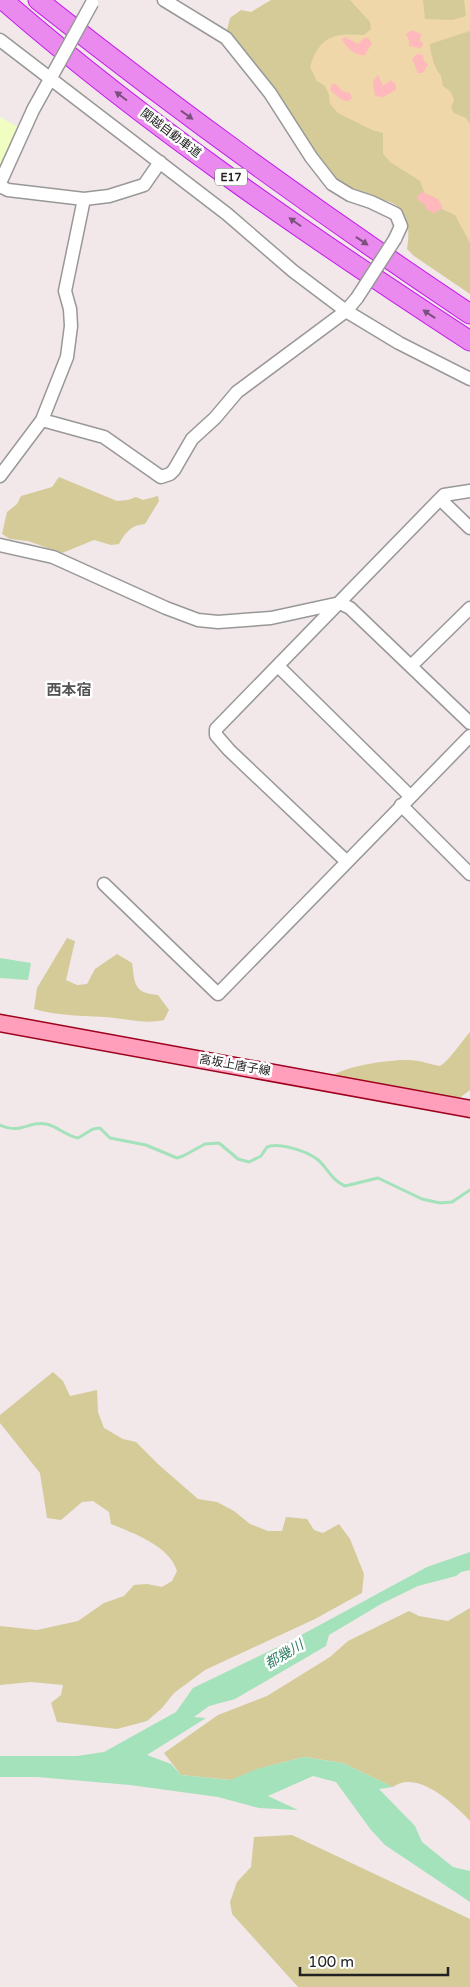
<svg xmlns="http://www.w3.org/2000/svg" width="470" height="1987" font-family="'Varela Round','Noto Sans JP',sans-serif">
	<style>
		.grass { fill: #efd7aa }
		.forest { fill: #d4cb99 }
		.sand { fill: #ffb8bc }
		.park { fill: #f0fec2 }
		.water { fill: #a4e2bb }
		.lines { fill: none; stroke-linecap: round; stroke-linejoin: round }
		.stream { stroke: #a4e2bb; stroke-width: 3 }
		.minor-casing { stroke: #989898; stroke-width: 15 }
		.major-casing { stroke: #9e001e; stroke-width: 19 }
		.highway-casing { stroke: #c01be9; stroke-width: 21 }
		.minor { stroke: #fff; stroke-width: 12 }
		.major { stroke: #ff9fbb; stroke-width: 16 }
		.highway { stroke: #ea8aee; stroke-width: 19 }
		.minor-bridge-casing { stroke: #989898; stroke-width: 15; stroke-linecap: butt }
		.minor-bridge { stroke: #fff; stroke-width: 12 }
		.oneway { fill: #7b507d }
		.labels { text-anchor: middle; stroke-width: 5; stroke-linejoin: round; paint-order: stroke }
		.shield { fill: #fff; stroke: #646464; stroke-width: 1 }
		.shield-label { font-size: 11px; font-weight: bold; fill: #212121 }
		.street-label { font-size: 12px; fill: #212121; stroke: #fff }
		.water-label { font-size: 14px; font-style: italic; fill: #327f64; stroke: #fff }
		.quarter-label { font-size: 15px; font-weight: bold; fill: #545454; stroke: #fff }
	</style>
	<rect width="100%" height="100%" fill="#f2e7e9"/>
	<path class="grass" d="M279,0H470V261L331,133Z"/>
	<path class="forest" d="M271,0H350L370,22L371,29L364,35C334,33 320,35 310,67L317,81L325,86L329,95L330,104L338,113L372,130L383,133V154L390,162L420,181L426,197L435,206L455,215L470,243V294L414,256L407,249C410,230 410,208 387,201C381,199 374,199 369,197C355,190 344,183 331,176L234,41L227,30L230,18L241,10L251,12Z
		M423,0H464L466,16L452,20L425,19Z
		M470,31V124L466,118L454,113L451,108L454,99L450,91L443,86L441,75C435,71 430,51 430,44Z
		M59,477L117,501L128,500L136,497L143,500L158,496L159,501L145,524C132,525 125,532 119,544L111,545L94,540L62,553L28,541L10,539L2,534L7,512L17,504L21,496L52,487Z
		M67,938L75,941L66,980L77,985L87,984L95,969L117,954L132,963C135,983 133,993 158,995L169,1010L164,1020C146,1024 132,1020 115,1018C88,1015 60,1017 34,1009L37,988Z
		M470,1032V1090L458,1099L333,1076C342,1066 394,1059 409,1060C419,1060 429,1064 440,1066C450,1060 461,1042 470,1032Z
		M53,1372L63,1381L70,1396L97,1390L98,1412L104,1428L123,1439L136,1442L159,1465L198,1499L217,1502L234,1511L250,1524L268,1531H282L286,1517L307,1519L314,1530L323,1533L339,1524L350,1539L364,1574L362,1593L315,1619L205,1670L174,1693L162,1708L147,1721L117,1729L57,1722L51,1703L61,1695L63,1685L31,1682L0,1685V1626L37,1630L78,1621L104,1603L124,1596L134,1585L147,1584L162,1587L172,1581L177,1571C170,1546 133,1533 111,1524L109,1512L93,1501L82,1502L61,1520L47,1518L40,1473L0,1423V1415Z
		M470,1608V1821C454,1803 416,1769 393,1787L343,1763L304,1757L265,1767L231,1780L181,1775L164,1753L218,1715L267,1696L330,1657L348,1641L409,1611L419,1616L448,1621Z
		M292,1835L470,1919V1987H298L232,1914L230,1902L237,1882L251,1867L254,1837Z"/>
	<path class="sand" d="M412,30L421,34L420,40L423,44L421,48L409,46V40L406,34Z
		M345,37L358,44L364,38H368L372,43L365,55C357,57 345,47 342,39Z
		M417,54L423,55L424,61L428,64L423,73H418L412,59Z
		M378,75L383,86L391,80L396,85V90L383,97L375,96L373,81Z
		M332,84H336L342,91L350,93L352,98L348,101L342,100L330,90Z
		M423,192L438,199L443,208L434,213L427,210L425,205L417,199L418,195Z"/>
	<path class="park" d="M0,117L18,127L0,167Z"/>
	<path class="water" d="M0,958L31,963L28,980L0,978Z
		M470,1552V1570L461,1572L456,1576L418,1586L381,1604L329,1635L326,1646L235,1699L209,1706L194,1717L206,1718L147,1755L171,1764L181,1775L230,1780L257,1769L304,1757L343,1763L393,1787L379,1789L415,1826L422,1842L453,1867L470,1871V1902L385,1845L371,1830L336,1782L313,1776L268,1796L298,1810L259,1808L218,1797L130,1785L37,1777H0V1756H77L104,1752L176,1712L193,1688L292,1640L427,1567Z"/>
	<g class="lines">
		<path class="stream" d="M0,1125C22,1135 29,1120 46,1124C57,1126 66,1136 78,1138L93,1129L100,1128L110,1138L146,1145L177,1158L183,1156L205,1144L219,1143L238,1159L249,1162L261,1156L267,1147C279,1142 306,1151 317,1159C328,1168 331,1180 345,1186L378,1178L422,1199L440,1203L452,1202L470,1190"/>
		<defs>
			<path id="minor" d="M164,0L226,38L270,93L311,157L332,184L350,195L371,202L396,214L401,226L395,239
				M0,40L227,214L293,271L346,311L399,343L470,379
				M0,183L33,110L59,63
				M0,186L8,190L84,199L109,196L144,185L160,162
				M42,420L104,437L161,477L170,474L174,470L192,439L215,418L237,392L346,311L357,298
				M0,476L42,420L67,357L71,326L70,309L65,291L84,199
				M440,499L444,495L470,491
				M0,545L53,557L166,608L198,620L218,622L271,618L340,603L350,608L470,723
				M278,666L410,796
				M411,666L470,608
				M401,805L470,874
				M346,861L229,750L216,735V729L440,499L470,528
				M104,884L218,994L470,736"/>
			<path id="major" d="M0,1023L470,1109"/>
			<path id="highway" d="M3,0C148,126 309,236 470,341
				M38,0C178,111 322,215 470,314"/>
		</defs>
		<use href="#minor" class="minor-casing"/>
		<use href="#major" class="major-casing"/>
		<use href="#highway" class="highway-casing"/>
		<use href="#minor" class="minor"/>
		<use href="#major" class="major"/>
		<use href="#highway" class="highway"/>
		<defs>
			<path id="minor-bridge" d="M59,63L92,3
				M357,298L395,239"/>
		</defs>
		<use href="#minor-bridge" class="minor-bridge-casing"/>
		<use href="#minor-bridge" class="minor-bridge"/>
	</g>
	<defs><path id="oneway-solid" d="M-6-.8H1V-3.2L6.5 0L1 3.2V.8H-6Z" transform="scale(1.25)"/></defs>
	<g class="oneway">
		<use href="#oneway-solid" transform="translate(121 96) rotate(-143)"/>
		<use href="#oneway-solid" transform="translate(187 115) rotate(36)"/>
		<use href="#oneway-solid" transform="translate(295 222) rotate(-145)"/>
		<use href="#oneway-solid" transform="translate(362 241) rotate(34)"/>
		<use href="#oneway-solid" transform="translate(429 314) rotate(-146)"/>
	</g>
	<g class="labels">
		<rect class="shield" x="215" y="168.5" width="32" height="17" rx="4"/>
		<g class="shield-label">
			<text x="231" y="181">E17</text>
		</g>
		<g class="street-label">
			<text transform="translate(171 133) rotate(37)" y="4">関越自動車道</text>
			<text transform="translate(235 1065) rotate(10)" y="4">高坂上唐子線</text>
		</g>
		<g class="water-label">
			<text transform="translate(284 1654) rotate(-31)" y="5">都幾川</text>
		</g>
		<g class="quarter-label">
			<text x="69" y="695">西本宿</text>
		</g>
	</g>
	<path d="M300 1967v8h148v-8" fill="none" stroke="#212121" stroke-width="2.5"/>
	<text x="308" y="1967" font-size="15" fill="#212121" stroke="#ffffff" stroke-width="4" paint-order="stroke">100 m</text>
</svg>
